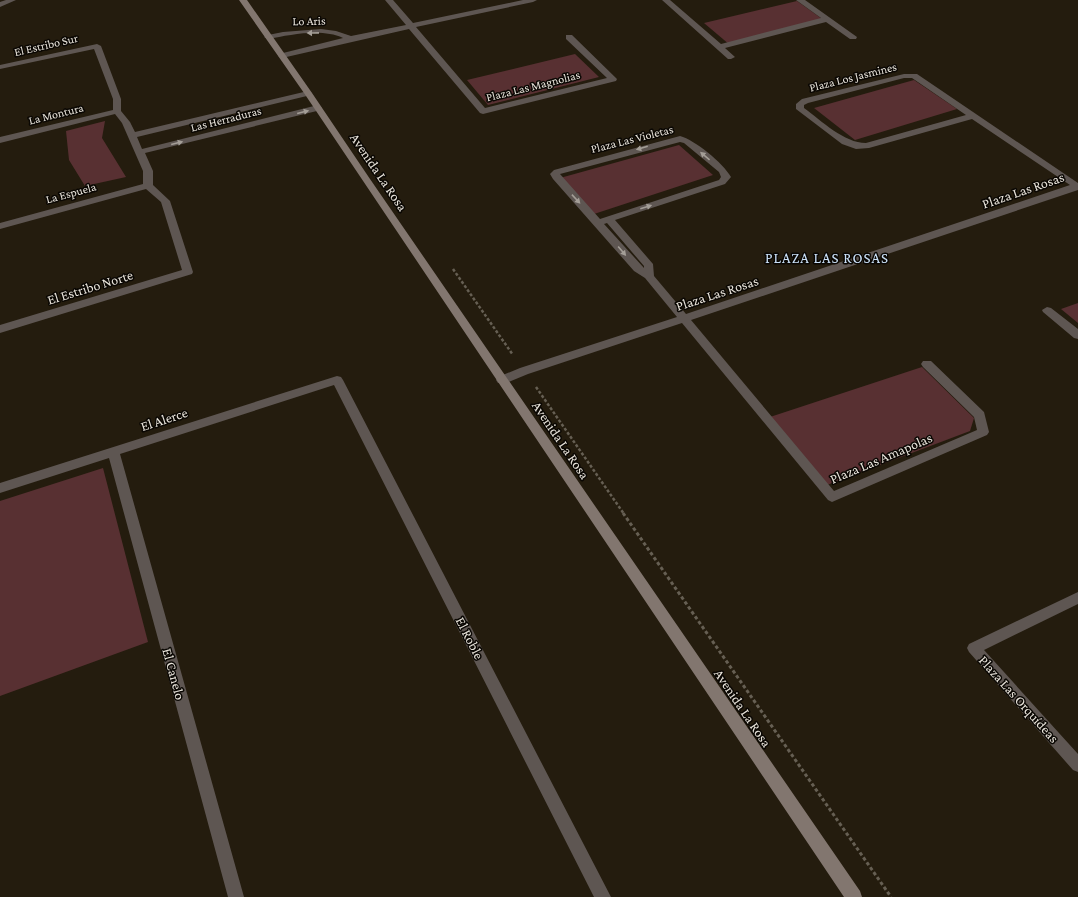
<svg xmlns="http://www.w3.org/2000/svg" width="1078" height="897" font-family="'Crimson Pro',serif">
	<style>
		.green { fill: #583032 }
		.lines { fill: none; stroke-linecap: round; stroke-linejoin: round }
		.path-far1 { stroke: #665f53; stroke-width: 2.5; stroke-dasharray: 3 2; stroke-linecap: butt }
		.path { stroke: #665f53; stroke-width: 3; stroke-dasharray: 3.5 2.5; stroke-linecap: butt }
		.street { fill: #5e5652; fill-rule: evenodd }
		.secondary { fill: #82766f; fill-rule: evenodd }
		.oneway { fill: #a49e97 }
		.labels { text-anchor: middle; stroke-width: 3; stroke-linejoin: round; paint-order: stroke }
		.far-street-label { font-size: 12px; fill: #eae5dc; stroke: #0a0703 }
		.street-label { font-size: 14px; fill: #eae5dc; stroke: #0a0703 }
		.neighbourhood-label { font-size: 15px; letter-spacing: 1px; fill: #cbe1f8; stroke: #0a0703 }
	</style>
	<rect width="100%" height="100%" fill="#241c0e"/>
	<path class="green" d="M797,1L825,21L730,45L704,23Z
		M575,54L599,77L488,105L467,80Z
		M914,80L957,109L855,140L814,108Z
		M105,121L102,138L126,177L85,186L69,160L66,131Z
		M679,145L713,175L594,214L560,178Z
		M1078,303V323L1061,309Z
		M922,367L974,418L970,431L827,485L770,417Z
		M103,468L148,642L0,696V501Z"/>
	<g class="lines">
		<path class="path-far1" d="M453,269L513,355
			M536,387L624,514"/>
		<path class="path" d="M623,513L891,897"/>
		<path class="street" d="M6,0H16L0,7V2Z
			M385,0H393L413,23L523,0H537L533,2L416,27L485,108L607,78L566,39V35H572L617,79L616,81L483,114L480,113L409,29L282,58L278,56L279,54L343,38C321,28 291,35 268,39L264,37L268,35L283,32L321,29L336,31L351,36L406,25Z
			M662,0H670L721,44L821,18L796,0H805L857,37L856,39H850L826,22L725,48L735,57L731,59H728Z
			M97,44L101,46L121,99V111L130,122L135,132L308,91L312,93L311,95L137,137L142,149L318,105L322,108L321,110L145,153L153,171V185L170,201L193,272L192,274L0,333V325L182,270L161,202L146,189L0,229V223L143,184V171L122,123L115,114L0,143V137L113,110V99L94,49L0,69V65Z
			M904,74H917L1078,183V190L691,320L834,491L977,430L974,417L923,367L921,364L923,361H931L984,412L989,432L987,435L832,502L828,500L682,323L528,374L506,383H498L496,380L498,377L520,368L677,317L645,278L634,271L553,179L550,174L554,170L680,136C695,140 723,163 731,177L725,184L615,220L653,264L654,276L686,314L1070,185L972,119L869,148L856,149L842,144L796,109V104L802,99ZM904,78H912L966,115L866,143C844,143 822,121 804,108V105L808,103ZM680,142L684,143L719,172L721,177L719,180L600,219L560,174ZM607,223L644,266V268L604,224Z
			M1047,307L1051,308L1078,329V339L1074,338L1043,312L1042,310Z
			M337,376L341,377L343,380L611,897H594L334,385L120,454L244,897H228L109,458L0,493V483Z
			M1078,592V604L984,650L1078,754V772L1073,770L969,652L967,648L969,644Z"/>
		<path class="secondary" d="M239,0H247L312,93L370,179L860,891L862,897H844L304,93Z"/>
	</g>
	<defs><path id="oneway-solid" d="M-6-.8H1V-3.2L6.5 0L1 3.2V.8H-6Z"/></defs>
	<g class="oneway">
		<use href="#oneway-solid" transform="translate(313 33) rotate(179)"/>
		<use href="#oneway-solid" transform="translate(303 112) rotate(-14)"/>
		<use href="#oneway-solid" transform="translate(177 143) rotate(-14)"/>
		<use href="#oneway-solid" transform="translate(642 148) rotate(164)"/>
		<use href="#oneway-solid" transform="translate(705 156) rotate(-140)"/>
		<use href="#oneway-solid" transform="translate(576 199) rotate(47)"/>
		<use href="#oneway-solid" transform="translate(646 207) rotate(-18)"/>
		<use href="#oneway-solid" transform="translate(622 251) rotate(50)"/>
	</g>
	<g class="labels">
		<g class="far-street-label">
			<text transform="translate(309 21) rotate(-1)" y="4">Lo Aris</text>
			<text transform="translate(46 45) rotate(-13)" y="4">El Estribo Sur</text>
			<text transform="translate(853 77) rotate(-14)" y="4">Plaza Los Jasmines</text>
			<text transform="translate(533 86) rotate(-14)" y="4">Plaza Las Magnolias</text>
			<text transform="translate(56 114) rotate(-14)" y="4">La Montura</text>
			<text transform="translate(226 119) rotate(-14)" y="4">Las Herraduras</text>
			<text transform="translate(632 139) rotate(-14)" y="4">Plaza Las Violetas</text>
			<text transform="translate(71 193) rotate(-15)" y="4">La Espuela</text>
		</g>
		<g class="street-label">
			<text transform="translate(379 172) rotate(56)" y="5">Avenida La Rosa</text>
			<text transform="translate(1023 190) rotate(-19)" y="5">Plaza Las Rosas</text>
			<text transform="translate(90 287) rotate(-17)" y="5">El Estribo Norte</text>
			<text transform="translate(717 293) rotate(-18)" y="5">Plaza Las Rosas</text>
			<text transform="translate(164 419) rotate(-18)" y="5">El Alerce</text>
			<text transform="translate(561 440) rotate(56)" y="5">Avenida La Rosa</text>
			<text transform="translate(881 458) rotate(-23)" y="5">Plaza Las Amapolas</text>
			<text transform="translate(470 638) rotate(63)" y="5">El Roble</text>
			<text transform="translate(174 674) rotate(75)" y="5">El Canelo</text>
			<text transform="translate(1019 699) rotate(48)" y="5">Plaza Las Orquídeas</text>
			<text transform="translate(743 708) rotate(56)" y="5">Avenida La Rosa</text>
		</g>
		<g class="neighbourhood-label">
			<text x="827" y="263">PLAZA LAS ROSAS</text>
		</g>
	</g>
</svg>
